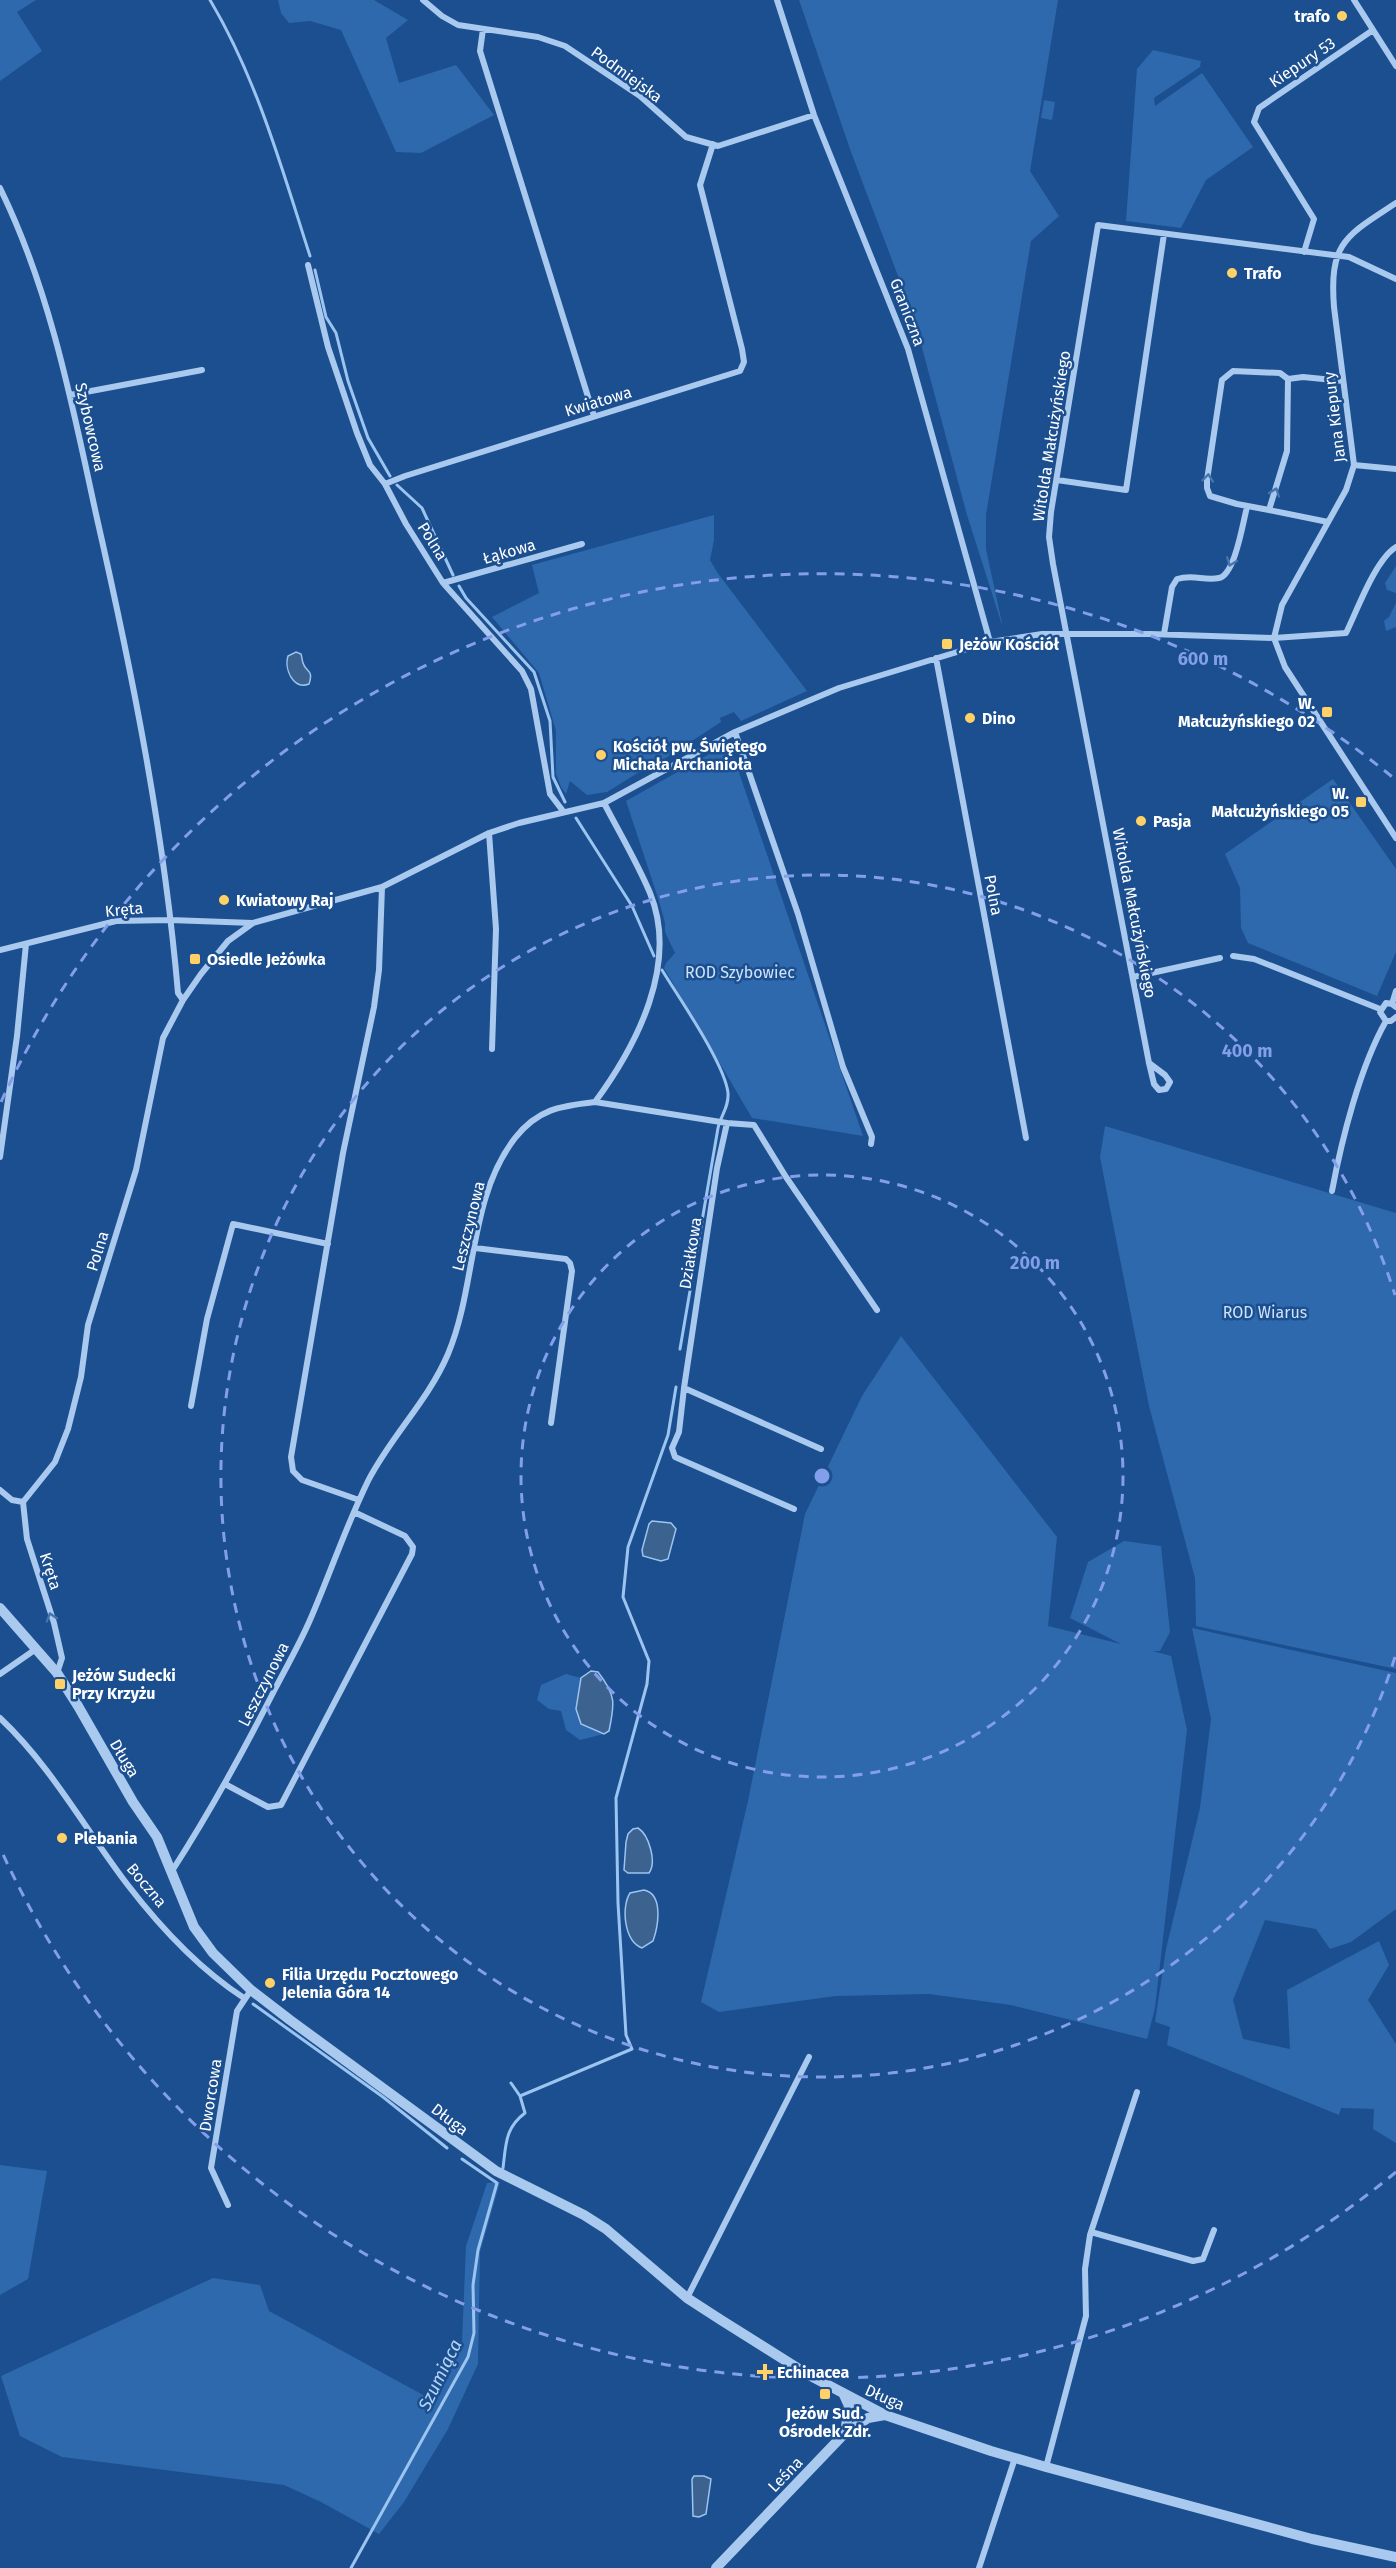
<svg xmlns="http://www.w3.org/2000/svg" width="1396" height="2568" font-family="'Fira Sans',sans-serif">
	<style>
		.green { fill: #2e69ad }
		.water { fill: #3c6290; stroke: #9cc4f0; stroke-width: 1.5 }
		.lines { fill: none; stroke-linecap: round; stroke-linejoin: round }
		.stream { stroke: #9cc4f0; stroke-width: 3 }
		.minor { stroke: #a9c9ee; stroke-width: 6 }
		.tertiary { stroke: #a9c9ee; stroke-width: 10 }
		.oneway { stroke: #4674ac }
		.ring { fill: none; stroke: #839eea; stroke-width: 3; stroke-dasharray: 10 8 }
		.poi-dot { fill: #ffd166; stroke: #1b4f8f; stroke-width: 2 }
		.labels { text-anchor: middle; stroke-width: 5; stroke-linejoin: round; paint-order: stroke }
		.poi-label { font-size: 16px; font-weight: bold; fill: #fff; stroke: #1b4f8f; text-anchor: start }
		.street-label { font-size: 16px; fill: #fff; stroke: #1b4f8f }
		.park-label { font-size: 16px; fill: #cfe3fa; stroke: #1b4f8f }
		.water-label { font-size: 18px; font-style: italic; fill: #b5d3f5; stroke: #1b4f8f }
		.centre { fill: #839eea; stroke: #1b4f8f; stroke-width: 3 }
		.ring-label { font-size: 18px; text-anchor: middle; font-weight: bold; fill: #839eea; stroke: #1b4f8f; stroke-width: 5; stroke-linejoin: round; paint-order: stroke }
	</style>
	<rect width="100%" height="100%" fill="#1b4f8f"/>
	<path class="green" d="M0,0H36L17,12L42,51L0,81Z
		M278,0H374L408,20L386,38L399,83L456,65L494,115L421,153L396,152L341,30L310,21L289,23L281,13Z
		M799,0H1058L1030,171L1059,216L1031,241L986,515V549L1003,628L967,515L914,318L851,152Z
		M1153,50L1201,61L1200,67L1154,98L1155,106L1202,73L1253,147L1206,180L1181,228L1126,221L1137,69Z
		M1044,100L1055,102L1052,120L1041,118Z
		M714,515V540L710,560L717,572L807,691L741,721L734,712L720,718L721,722L652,767L649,766L607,792L587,795L570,781L566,794L561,787L556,774V731L539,673L492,617L539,593L532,565Z
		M1396,566V593L1387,590L1385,583Z
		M1396,603V627L1386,631L1384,621L1389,617Z
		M729,743L863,1136L752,1118L664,968L666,963L675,953L665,932V923L659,901L626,801Z
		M1333,779L1396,869V952L1377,996L1248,943L1241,928L1240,888L1225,854Z
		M1105,1126L1396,1213V1669L1196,1626L1195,1578L1149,1406L1105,1183L1100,1157Z
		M901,1336L1057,1537L1048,1626L1121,1644L1070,1618L1088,1562L1124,1541L1161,1546L1170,1632L1160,1651H1153L1171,1656L1187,1730L1155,2008L1147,2039L1011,2005L929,1994L836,1996L719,2012L701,2002L748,1801L805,1514L862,1396Z
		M1192,1628L1396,1673V1909L1351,1942L1330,1949L1316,1929L1265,1920L1233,2000L1243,2039L1290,2049L1287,1990L1379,1941L1389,1965L1368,2000L1396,2044V2143L1373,2129L1374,2109L1341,2108L1339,2115L1167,2045L1170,2027L1155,2022L1166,1949L1200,1808L1211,1719Z
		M566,1674L581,1678L576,1709L581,1724L604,1734L580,1740L566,1730L561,1711L549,1709L537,1700L541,1685Z
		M0,2165L47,2171L28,2279L0,2295Z
		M500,2182L480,2252L478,2364L448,2429L404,2502L379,2534L321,2502L284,2485L62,2457L20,2436L1,2376L213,2278L260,2285L269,2311L425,2396L462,2341L466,2246L487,2183Z"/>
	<path class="water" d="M296,652L301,654C302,657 302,660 303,663C306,673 314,669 309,684C293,690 284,669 288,656Z
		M652,1521L671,1523L676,1529L668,1559L661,1561L643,1556L642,1550L649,1524Z
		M591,1671L598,1672C616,1695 615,1703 609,1731L604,1734L581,1724L576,1709L581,1678Z
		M638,1828C649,1835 657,1862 649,1873H628L624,1870L626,1842L628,1834L633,1829Z
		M644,1890C664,1894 658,1927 653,1941L642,1948C624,1941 621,1907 630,1893Z
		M694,2476H704L711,2479L706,2514L699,2517L693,2516L692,2479Z"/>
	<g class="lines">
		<path class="stream" d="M210,0C257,79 282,169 310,256
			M315,270L326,317L336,333L348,381L368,438L390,476
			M397,485L422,508L453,575
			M459,586L466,598L534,672L550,721L553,777L565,802
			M576,818L632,906L654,956
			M662,970C679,998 725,1064 728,1093C729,1107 721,1115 718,1128L680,1349
			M253,2004L383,2097L447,2148
			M520,2096L632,2049L626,2035L618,1903L616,1798L647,1684L649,1661L623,1597L628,1547L668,1435L676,1387
			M503,2168C506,2144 505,2128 525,2113L520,2096L511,2083
			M351,2568L468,2357L474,2333L473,2285L478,2250L497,2183L462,2159"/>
		<path class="minor" d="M423,0L442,16L458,25L538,37L565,46L640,96L686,137L718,146L814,115
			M777,0L814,115L908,349L990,642
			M1354,0L1396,66
			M483,29L480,51L594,416
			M0,188C50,290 72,403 96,514C132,672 164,831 178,993L183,1000
			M1396,203C1346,236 1329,242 1334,307L1354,465L1346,490L1282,605L1274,638L1285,667L1396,838
			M1304,252L1314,219L1254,122L1259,108L1373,30
			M308,265L328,347L357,433L370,465L385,484L406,524L443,583L522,671L531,689L550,794L563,811
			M70,395L202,370
			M1354,465L1396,469
			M1057,480L1126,490L1164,234
			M385,484L405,476L740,371L744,362L742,349L700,185L713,144
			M1269,510L1237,504L1210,496L1207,488V480L1222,380L1233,371L1280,373L1288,379
			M1328,522L1269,510L1287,451L1288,379L1303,377L1343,381
			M443,583L582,544
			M1164,634L1172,587L1177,579C1193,574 1204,581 1219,578C1235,575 1243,522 1247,507
			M936,658L1026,1138
			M735,732L798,914L843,1067L872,1137L871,1144
			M489,833L496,929L492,1049
			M0,950L116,921L170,920L253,923
			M1233,956L1254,959L1380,1009
			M1133,977L1220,958
			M1392,1004L1396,991
			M1396,1007L1392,1004L1386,1003L1380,1012L1386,1021H1391L1396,1017
			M1149,1063L1165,1075L1170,1082L1166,1089L1159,1090L1154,1084L1149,1063L1053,564L1049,537L1051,512L1098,225L1349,257L1396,279
			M595,1102L727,1123L754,1125L786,1177L877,1310
			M727,1123L717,1168L684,1388L821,1449
			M0,1157L17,1036L26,944
			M1332,1191C1342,1138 1360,1067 1386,1021
			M475,1248L566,1259L570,1263L572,1271L551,1423
			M684,1388L679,1432L672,1448L675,1457L794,1509
			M191,1406L207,1319L233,1224L328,1244
			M0,1490L12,1500L23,1502
			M359,1500L302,1480L293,1471L291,1457L343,1153L374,1007L379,970L382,887
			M23,1502L55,1462L68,1429L81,1377L88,1325L136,1170L163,1038L183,1000L201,974L228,941L253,923L382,887L489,833L519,823L604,803L735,732L839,688L990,642L1042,634H1150L1274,638L1346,633C1357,611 1375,560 1396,547
			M23,1502L27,1539L54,1623L62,1658L57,1673
			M0,1674L36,1649
			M0,1718C51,1766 85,1829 127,1884C160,1927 199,1969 244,1998
			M225,1784L268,1807L281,1805L412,1554L413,1547L405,1536L354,1512
			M172,1871C210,1812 243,1752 275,1689C287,1666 300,1643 310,1620C330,1574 346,1526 368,1481C391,1436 428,1401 448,1354C477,1285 468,1199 515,1138C538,1109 560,1106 595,1102C637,1045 679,964 650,893C637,862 619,832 604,803
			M228,2205L211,2168L237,2011L251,1990
			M1091,2232L1193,2261L1203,2259L1214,2230
			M687,2298L809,2057
			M1046,2467L1086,2316L1085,2269L1090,2235L1137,2092
			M979,2568L1015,2458"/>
		<path class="tertiary" d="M0,1608L57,1673L78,1706L133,1802L157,1837L194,1927L213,1953L251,1990L290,2020L496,2171L584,2215L606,2229L687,2298L721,2320L807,2374L885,2415L991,2451L1046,2467L1312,2539L1396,2557
			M844,2395L849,2406L845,2433
			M716,2568L845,2433L868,2418L885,2415"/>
	</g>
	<defs><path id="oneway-chevron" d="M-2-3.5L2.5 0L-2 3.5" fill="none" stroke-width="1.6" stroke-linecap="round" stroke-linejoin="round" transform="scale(1.5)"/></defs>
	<g class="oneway">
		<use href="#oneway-chevron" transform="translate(1208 478) rotate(-84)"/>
		<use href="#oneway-chevron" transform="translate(1275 492) rotate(-71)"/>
		<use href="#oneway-chevron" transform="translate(1231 562) rotate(111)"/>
		<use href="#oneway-chevron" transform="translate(51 1617) rotate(-107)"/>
	</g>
	<g class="ring">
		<circle cx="822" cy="1476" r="301"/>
		<path d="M1395 1657A601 601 0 1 1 1395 1295"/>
		<path d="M1396 2172A902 902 0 0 1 1 1850M1 1102A902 902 0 0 1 1396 780"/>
	</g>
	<g class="poi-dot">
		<circle cx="1342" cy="16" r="6"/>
		<circle cx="1232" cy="273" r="6"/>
		<rect x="941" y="638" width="12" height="12" rx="3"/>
		<rect x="1321" y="706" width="12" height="12" rx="3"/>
		<circle cx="970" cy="718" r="6"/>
		<circle cx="601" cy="755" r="6"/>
		<rect x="1355" y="796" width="12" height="12" rx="3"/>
		<circle cx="1141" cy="821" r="6"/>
		<circle cx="224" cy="900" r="6"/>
		<rect x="189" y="953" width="12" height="12" rx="3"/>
		<rect x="54" y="1678" width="12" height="12" rx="3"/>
		<circle cx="62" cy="1838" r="6"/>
		<circle cx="270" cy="1983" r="6"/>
		<path d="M762 2363h6v6h6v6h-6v6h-6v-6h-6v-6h6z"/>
		<rect x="819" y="2388" width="12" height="12" rx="3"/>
	</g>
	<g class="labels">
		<g class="poi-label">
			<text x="1330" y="22" text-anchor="end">trafo</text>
			<text x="1244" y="279">Trafo</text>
			<text x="959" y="650">Jeżów Kościół</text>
			<text x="1315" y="709" text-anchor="end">W.<tspan x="1315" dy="18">Małcużyńskiego 02</tspan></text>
			<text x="982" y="724">Dino</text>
			<text x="613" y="752">Kościół pw. Świętego<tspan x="613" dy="18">Michała Archanioła</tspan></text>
			<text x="1349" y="799" text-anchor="end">W.<tspan x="1349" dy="18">Małcużyńskiego 05</tspan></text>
			<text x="1153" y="827">Pasja</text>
			<text x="236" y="906">Kwiatowy Raj</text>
			<text x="207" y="965">Osiedle Jeżówka</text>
			<text x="72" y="1681">Jeżów Sudecki<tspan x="72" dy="18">Przy Krzyżu</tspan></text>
			<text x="74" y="1844">Plebania</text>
			<text x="282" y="1980">Filia Urzędu Pocztowego<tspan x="282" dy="18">Jelenia Góra 14</tspan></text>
			<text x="777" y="2378">Echinacea</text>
			<text x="825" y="2419" text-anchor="middle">Jeżów Sud.<tspan x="825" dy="18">Ośrodek Zdr.</tspan></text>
		</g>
		<g class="street-label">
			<text transform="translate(1302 62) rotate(-34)" y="6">Kiepury 53</text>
			<text transform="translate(627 74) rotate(36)" y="6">Podmiejska</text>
			<text transform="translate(908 312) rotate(69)" y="6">Graniczna</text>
			<text transform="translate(598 401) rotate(-17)" y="6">Kwiatowa</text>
			<text transform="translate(1334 417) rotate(-97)" y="6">Jana Kiepury</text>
			<text transform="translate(91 427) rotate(77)" y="6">Szybowcowa</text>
			<text transform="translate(1051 436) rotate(-81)" y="6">Witolda Małcużyńskiego</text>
			<text transform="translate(433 541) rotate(58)" y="6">Polna</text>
			<text transform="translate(509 551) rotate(-16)" y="6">Łąkowa</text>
			<text transform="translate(994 895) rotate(79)" y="6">Polna</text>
			<text transform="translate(124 909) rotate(-6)" y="6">Kręta</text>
			<text transform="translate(1135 913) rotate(79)" y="6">Witolda Małcużyńskiego</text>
			<text transform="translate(468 1226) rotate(-76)" y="6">Leszczynowa</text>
			<text transform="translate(97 1251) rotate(-73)" y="6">Polna</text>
			<text transform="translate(690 1253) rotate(-81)" y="6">Działkowa</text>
			<text transform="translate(51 1571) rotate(72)" y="6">Kręta</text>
			<text transform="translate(263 1684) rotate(-63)" y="6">Leszczynowa</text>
			<text transform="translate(125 1758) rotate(59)" y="6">Długa</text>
			<text transform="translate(147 1885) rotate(50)" y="6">Boczna</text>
			<text transform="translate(210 2095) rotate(-81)" y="6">Dworcowa</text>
			<text transform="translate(450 2119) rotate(37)" y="6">Długa</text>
			<text transform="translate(885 2397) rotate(24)" y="6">Długa</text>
			<text transform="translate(785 2474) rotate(-46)" y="6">Leśna</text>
		</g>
		<g class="park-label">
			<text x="740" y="978">ROD Szybowiec</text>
			<text x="1265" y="1318">ROD Wiarus</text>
		</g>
		<g class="water-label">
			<text transform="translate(440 2375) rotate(-64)" y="6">Szumiąca</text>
		</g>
	</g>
	<circle cx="822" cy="1476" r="9" class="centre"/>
	<g class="ring-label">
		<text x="1203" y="665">600 m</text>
		<text x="1247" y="1057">400 m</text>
		<text x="1035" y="1269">200 m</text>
	</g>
</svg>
